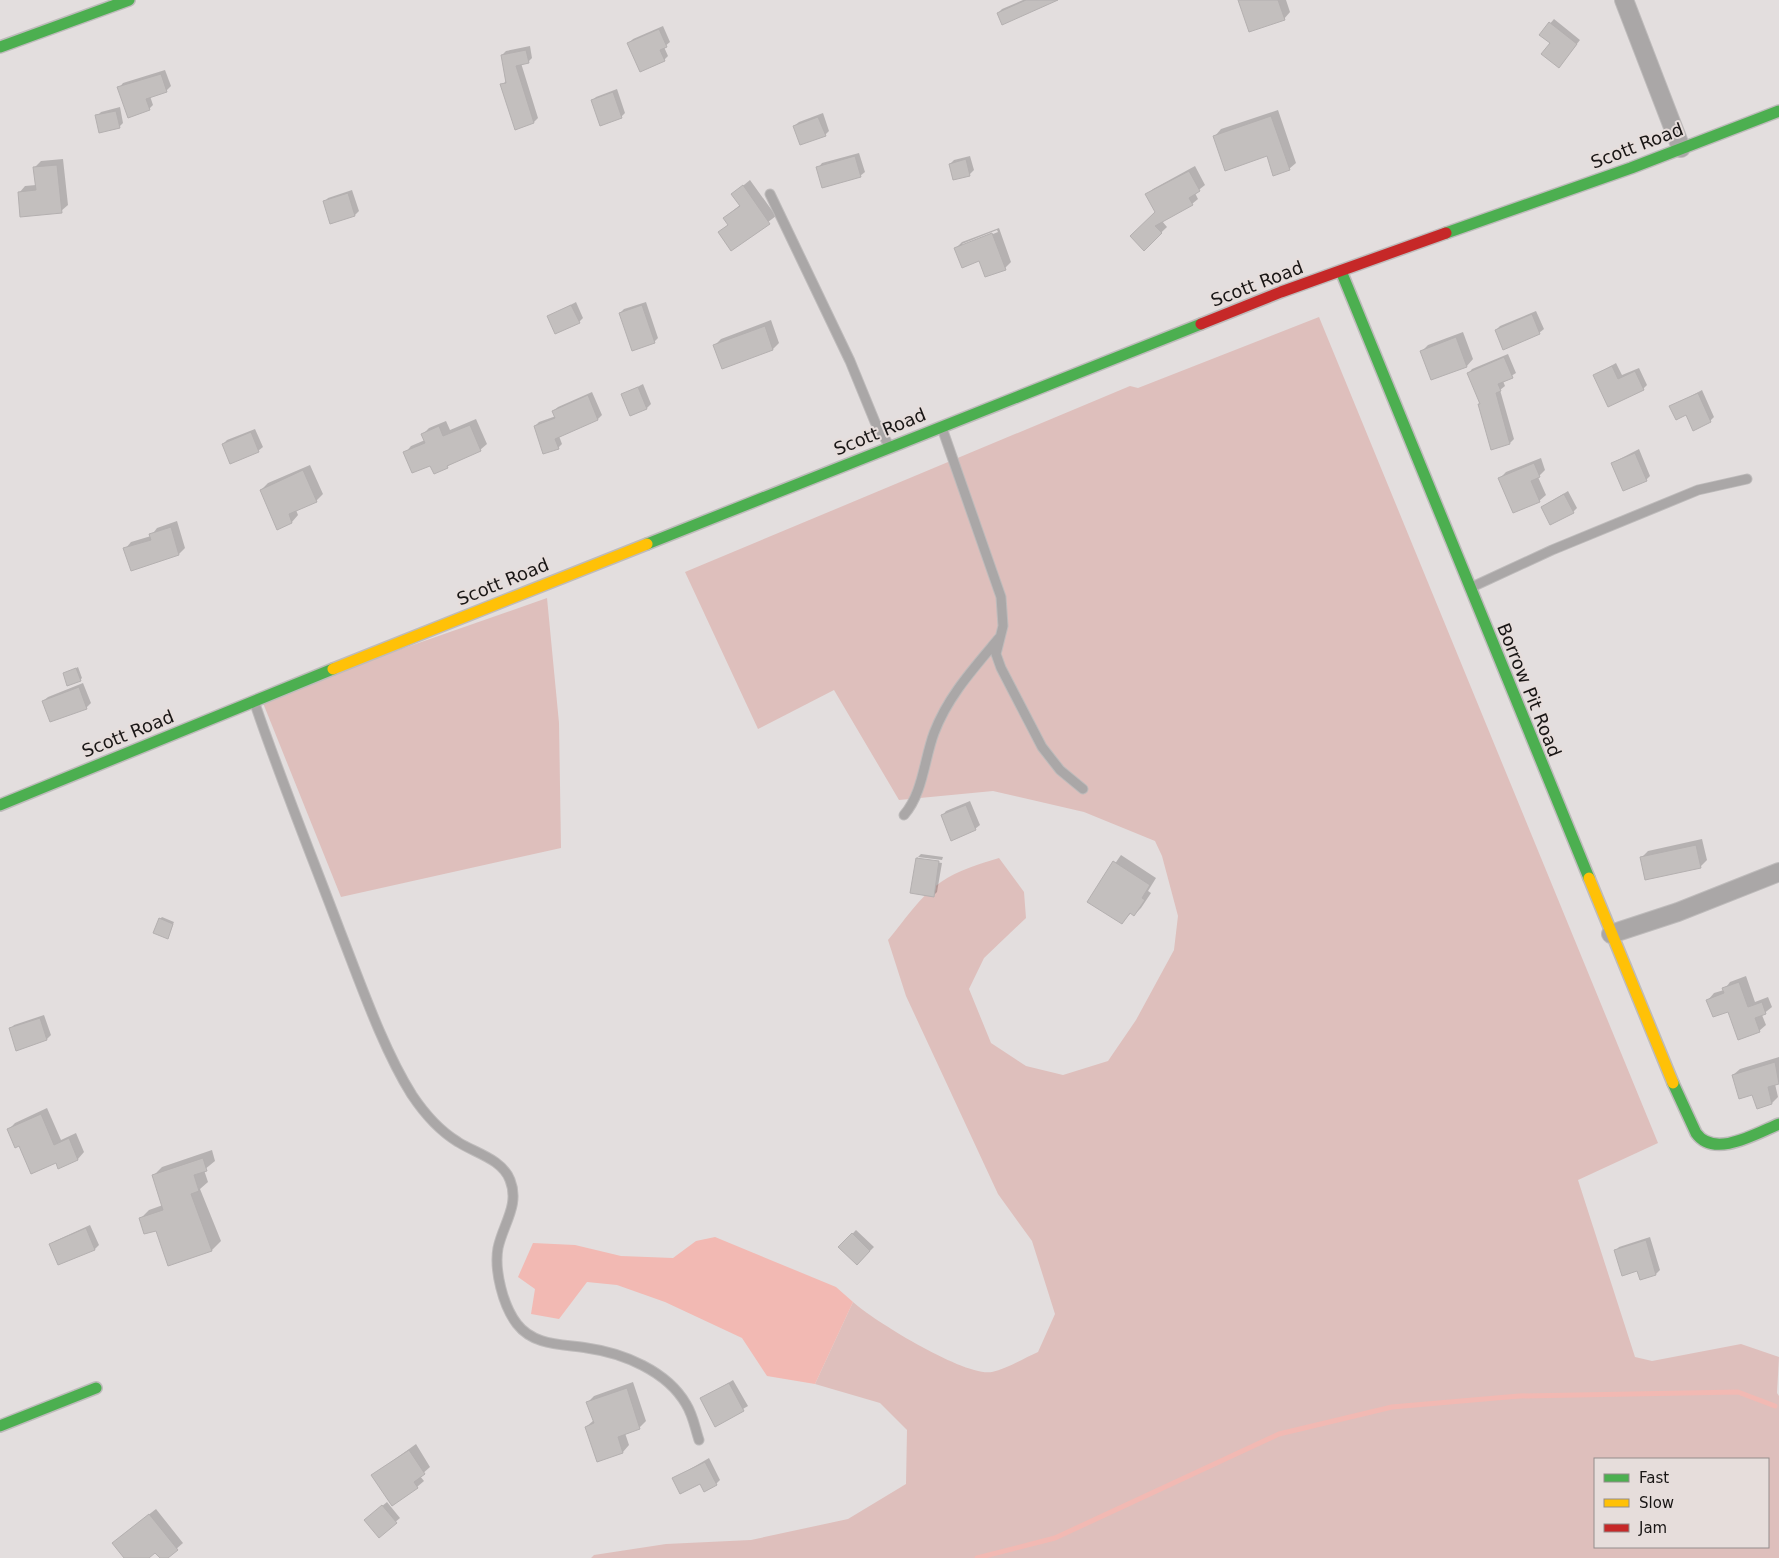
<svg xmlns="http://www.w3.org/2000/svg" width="1779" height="1558" font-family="'DejaVu Sans',sans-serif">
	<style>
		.green { fill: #debfbc; fill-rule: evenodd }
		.water { fill: #f2b9b3 }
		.shadow { fill: #0003; fill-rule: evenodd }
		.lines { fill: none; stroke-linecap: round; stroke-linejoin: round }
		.stream { stroke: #f2b9b3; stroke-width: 5 }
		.building { fill: #c3bfbe; stroke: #b4b0b0 }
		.lane-casing { stroke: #bebbbb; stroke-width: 11 }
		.street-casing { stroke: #bebbbb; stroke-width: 20 }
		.fast-casing { stroke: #bebbbb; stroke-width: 14 }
		.slow-casing { stroke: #bebbbb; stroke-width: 14 }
		.jam-casing { stroke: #bebbbb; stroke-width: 14 }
		.lane { stroke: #aaa7a7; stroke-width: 9 }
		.street { stroke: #aaa7a7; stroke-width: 18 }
		.fast { stroke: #4caf50; stroke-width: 11 }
		.slow { stroke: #ffc107; stroke-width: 11 }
		.jam { stroke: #c62828; stroke-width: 11 }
		.labels { text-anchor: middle; stroke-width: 4; stroke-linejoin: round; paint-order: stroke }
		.street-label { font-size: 18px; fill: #191615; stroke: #e6dddb }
	</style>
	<rect width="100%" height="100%" fill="#e3dede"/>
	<path class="green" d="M1319,317L1658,1143L1578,1180L1635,1357L1652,1361L1741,1344L1779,1357L1777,1393L1779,1396V1558H591L594,1555L666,1544L751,1540L848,1519L906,1484L907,1430L880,1403L815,1384L853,1302C874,1321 965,1377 992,1372C1007,1369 1024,1358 1038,1352L1055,1314L1032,1241L998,1194L906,996L888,940C904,921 920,896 941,882C958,870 980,864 999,858L1024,892L1026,918L984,958L969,989L991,1043L1026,1066L1063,1075L1108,1061L1136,1020L1174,950L1178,916L1162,856L1155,841L1084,812L993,791L899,800L834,690L758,729L685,572L1130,386L1138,388ZM1595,1459H1768V1547H1595Z
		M547,598L559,723L561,848L341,897L261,698Z"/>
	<path class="water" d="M715,1237L836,1287L853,1302L815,1384L767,1376L742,1338L665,1302L617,1285L587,1282L559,1319L531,1314L535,1289L518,1277L533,1243L575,1245L621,1256L673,1258L696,1241Z"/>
	<path class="shadow" d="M1023,0H1042L998,13L1002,9Z
		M1239,0H1286L1290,12L1284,19Z
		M1554,19L1580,40L1563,62L1552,43L1541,34Z
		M663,26L670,42L664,47L668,56L664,60L629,43L633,39Z
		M530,46L532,58L528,62L521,63L538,118L534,122L502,85L506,81L502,55L506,51Z
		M165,70L171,86L167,90L150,96L153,105L149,109L119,88L123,83Z
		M617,89L625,113L621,117L592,101L596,97Z
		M120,107L123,123L119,127L97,116L101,112Z
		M1278,110L1296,163L1289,169L1267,155L1215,136L1221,129Z
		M823,113L829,131L825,135L794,126L799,122Z
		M859,153L865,172L860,176L818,168L822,163Z
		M970,156L974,170L970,174L954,179L950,164L954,160Z
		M63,159L68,205L61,211L19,193L25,186L36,185L34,168L41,161Z
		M1195,166L1205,185L1195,193L1198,199L1192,204L1162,221L1167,227L1144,249L1156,212L1147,195L1153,189Z
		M750,180L776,216L731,250L719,233L729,224L724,218L740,205L733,194Z
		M352,190L359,211L355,215L324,202L328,198Z
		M999,228L1011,262L1005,268L956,248L962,242ZM997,230L998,232L962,246V244Z
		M576,302L583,318L579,322L548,317Z
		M646,302L658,338L654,342L620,313L624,309Z
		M1536,311L1544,329L1539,333L1504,348L1496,330L1500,326Z
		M771,320L779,343L773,349L715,345L721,339Z
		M1463,332L1473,359L1467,366L1432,379L1422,351L1428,345Z
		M1508,354L1516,373L1503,381L1505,386L1500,390L1514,439L1510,443L1479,405L1481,403L1468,374L1472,369Z
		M1616,363L1622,375L1639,368L1647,385L1643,389L1595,375Z
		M643,384L651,404L647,408L622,395Z
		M1702,390L1714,417L1710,421L1671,407Z
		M592,392L602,415L598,419L559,436L562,444L558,448L535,426L539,422L556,416L553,411L558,407Z
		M476,419L487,444L480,450L452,463L447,467L431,464L405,453L411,446L425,440L423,434L429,428L446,421L450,430Z
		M255,429L263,447L258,451L223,444L227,440Z
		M1639,449L1650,476L1646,480L1612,463Z
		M1541,458L1545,470L1538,477L1546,495L1539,501L1500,478L1506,472Z
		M310,465L323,494L316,501L296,510L298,515L292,522L278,528L261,490L268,483Z
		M1568,491L1577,508L1573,512L1542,507Z
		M177,521L185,548L179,554L125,549L131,542L151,536L157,528Z
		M78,667L82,678L80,680L64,674Z
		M83,683L91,703L87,707L51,721L43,701L48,697Z
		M970,801L980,825L975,829L942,816L946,811Z
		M1702,839L1707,860L1700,867L1641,858L1648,851Z
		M921,854L943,857L942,860L918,857V859L942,863L937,892L933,896L917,858Z
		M1121,855L1156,878L1148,891L1151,893L1141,908L1134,915L1131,913L1122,923L1089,901Z
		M162,917L174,922L168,937L160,919Z
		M1746,976L1755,1002L1768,997L1772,1007L1762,1015L1766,1025L1759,1031L1729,1010L1708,1000L1714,993L1724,990L1730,982Z
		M44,1015L51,1035L47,1039L10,1029L14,1025Z
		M1779,1057V1082L1775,1084L1778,1097L1772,1103L1757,1108L1753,1093L1733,1075L1740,1069Z
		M47,1108L61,1140L76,1133L84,1152L78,1159L59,1167L56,1162L20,1144L9,1129L15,1123Z
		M212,1150L215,1161L204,1170L208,1182L200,1189L221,1241L212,1250L168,1264L157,1229L140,1219L149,1210L163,1205L153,1176L162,1167Z
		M90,1225L99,1245L95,1249L59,1264L51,1245L55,1241Z
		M856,1230L874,1247L857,1264L840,1247Z
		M1650,1237L1660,1270L1656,1274L1638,1270L1615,1251L1619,1247Z
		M733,1380L748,1406L716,1425L702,1399Z
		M633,1382L646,1421L640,1427L625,1433L629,1445L623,1452L586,1427L594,1420L588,1402L594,1396Z
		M416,1444L430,1467L420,1476L424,1481L417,1487L373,1475Z
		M709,1458L720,1480L716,1484L673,1479Z
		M387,1502L400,1518L379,1536L370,1516Z
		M156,1509L183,1543L166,1558H161L155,1551L147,1558H125L120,1537Z"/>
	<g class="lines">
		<path class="stream" d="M977,1558L1055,1538L1279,1434L1392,1407L1519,1396L1738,1392L1775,1406"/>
	</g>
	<path class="building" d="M1026,0H1058L1002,25L997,13Z
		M1238,0H1278L1285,20L1249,32Z
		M1549,22L1577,44L1559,68L1541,54L1550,43L1539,35Z
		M659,29L667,47L660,50L665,61L640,72L627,43Z
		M526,50L529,63L516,66L534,123L515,130L500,84L506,83L501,55Z
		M161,74L167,92L146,99L150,110L128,118L117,87Z
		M613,92L622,118L600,126L591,100Z
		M116,111L120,128L99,133L95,115Z
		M1271,116L1290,170L1273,176L1267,156L1225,171L1213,136Z
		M818,117L826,136L800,145L793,126Z
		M855,156L861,177L822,188L816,167Z
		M966,159L970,176L953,180L949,164Z
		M57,165L62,213L20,217L18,192L36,190L33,167Z
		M1189,171L1200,191L1189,198L1193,205L1155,226L1162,233L1144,251L1130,236L1155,212L1145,194Z
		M743,185L770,224L731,251L718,232L728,225L723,218L740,206L731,194Z
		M348,193L355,216L330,224L323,201Z
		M992,233L1006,270L985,277L979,261L962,268L954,248Z
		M571,305L580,323L555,334L547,316Z
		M642,305L655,343L632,351L619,313Z
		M1532,314L1540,334L1503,350L1495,330Z
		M765,326L773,350L722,369L713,345Z
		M1456,337L1467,367L1431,380L1420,351Z
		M1504,357L1513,378L1498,384L1501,391L1496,393L1510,444L1491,450L1478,404H1480L1467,373Z
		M1612,366L1618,379L1635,371L1644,390L1608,407L1593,375Z
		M638,387L647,409L630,416L621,394Z
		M1698,393L1711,422L1693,431L1686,415L1676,420L1669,406Z
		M588,395L598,420L555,439L559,449L543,454L534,426L555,418L552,411Z
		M470,425L481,451L447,466L448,468L434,474L430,466L412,473L403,452L425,443L421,434L439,426L443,436Z
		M251,432L259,452L230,464L222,444Z
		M1635,453L1647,481L1623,491L1611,463Z
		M1534,463L1540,477L1531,481L1540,502L1513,513L1498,478Z
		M303,470L317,502L289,514L292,523L277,530L260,490Z
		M1564,494L1574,513L1550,525L1541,507Z
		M171,527L179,555L131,571L123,548L151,540L149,534Z
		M76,668L81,681L67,686L63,673Z
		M79,687L87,709L50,722L42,701Z
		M966,805L976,830L951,841L941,815Z
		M1696,845L1701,868L1645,880L1640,857Z
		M916,858L939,861L934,897L910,893Z
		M1113,861L1150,885L1142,898L1145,900L1134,916L1130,913L1122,924L1087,902Z
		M159,918L173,924L168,939L153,933Z
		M1739,982L1748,1007L1762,1002L1766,1014L1755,1018L1760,1032L1738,1040L1728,1012L1713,1017L1706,1000L1724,993L1722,988Z
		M40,1018L47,1040L16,1051L9,1028Z
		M1775,1062L1779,1084L1768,1087L1772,1104L1757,1109L1752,1095L1739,1099L1732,1075Z
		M41,1114L54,1145L69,1138L78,1160L58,1169L56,1163L31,1174L19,1146L15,1148L7,1129Z
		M203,1158L207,1171L194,1175L199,1191L191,1194L212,1251L168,1266L156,1231L144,1234L139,1218L163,1210L152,1175Z
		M86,1228L95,1250L58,1265L49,1244Z
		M852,1233L870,1251L857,1265L838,1247Z
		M1646,1240L1656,1275L1640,1280L1637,1271L1622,1276L1614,1250Z
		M729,1383L744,1411L715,1427L700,1398Z
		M627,1388L640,1429L618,1437L623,1453L597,1462L585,1427L594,1423L586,1402Z
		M409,1450L425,1474L414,1482L418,1488L392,1506L371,1475Z
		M705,1462L717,1485L704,1492L700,1484L680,1494L672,1478Z
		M382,1505L397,1523L379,1538L364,1520Z
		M149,1514L178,1550L168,1558H160L155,1553L149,1558H124L112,1543Z"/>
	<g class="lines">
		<defs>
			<path id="lane" d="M770,194L850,361L875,422L890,447
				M942,428L1001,597L1003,626L996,654L1001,668L1042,747L1060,770L1083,789
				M1472,587L1552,550L1698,490L1747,479
				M254,701C280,778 311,854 340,931C360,982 383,1049 412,1095C424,1113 440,1131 458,1142C475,1153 502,1159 510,1180C520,1205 503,1224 498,1248C494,1270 503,1306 517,1324C534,1346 562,1344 587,1348C623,1353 667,1371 686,1404C693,1415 695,1428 699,1440
				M904,815C923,793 924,760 934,733C948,696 974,668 999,638"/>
			<path id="street" d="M1624,0L1681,148
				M1611,934L1678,912L1779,872"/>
			<path id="fast" d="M0,47L129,0
				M1446,233L1631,168L1779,111
				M1341,271L1589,878
				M647,544L1201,324
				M0,805L333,669
				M1673,1083L1696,1133C1714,1159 1757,1133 1779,1124
				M0,1426L96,1388"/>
			<path id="slow" d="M333,669L647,544
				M1589,878L1673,1083"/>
			<path id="jam" d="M1201,324L1281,292L1446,233"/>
		</defs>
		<use href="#lane" class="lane-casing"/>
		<use href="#street" class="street-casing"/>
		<use href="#fast" class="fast-casing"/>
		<use href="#slow" class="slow-casing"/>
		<use href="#jam" class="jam-casing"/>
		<use href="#lane" class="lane"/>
		<use href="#street" class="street"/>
		<use href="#fast" class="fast"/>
		<use href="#slow" class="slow"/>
		<use href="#jam" class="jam"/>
	</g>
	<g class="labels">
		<g class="street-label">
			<text transform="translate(1637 146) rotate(-21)" y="6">Scott Road</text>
			<text transform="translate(1257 284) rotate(-21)" y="6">Scott Road</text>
			<text transform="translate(880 432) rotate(-22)" y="6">Scott Road</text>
			<text transform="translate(503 582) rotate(-22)" y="6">Scott Road</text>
			<text transform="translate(1529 690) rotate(68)" y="6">Borrow Pit Road</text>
			<text transform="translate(128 734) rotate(-22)" y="6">Scott Road</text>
		</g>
	</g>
	<rect x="1594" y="1458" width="175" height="90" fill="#e6dddb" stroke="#948d8c"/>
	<rect x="1604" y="1474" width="25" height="8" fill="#4caf50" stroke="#948d8c"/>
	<text x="1639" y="1483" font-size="15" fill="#191615">Fast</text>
	<rect x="1604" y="1499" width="25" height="8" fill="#ffc107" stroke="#948d8c"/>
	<text x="1639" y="1508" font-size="15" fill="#191615">Slow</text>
	<rect x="1604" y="1524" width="25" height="8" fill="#c62828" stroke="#948d8c"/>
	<text x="1639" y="1533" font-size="15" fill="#191615">Jam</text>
</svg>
